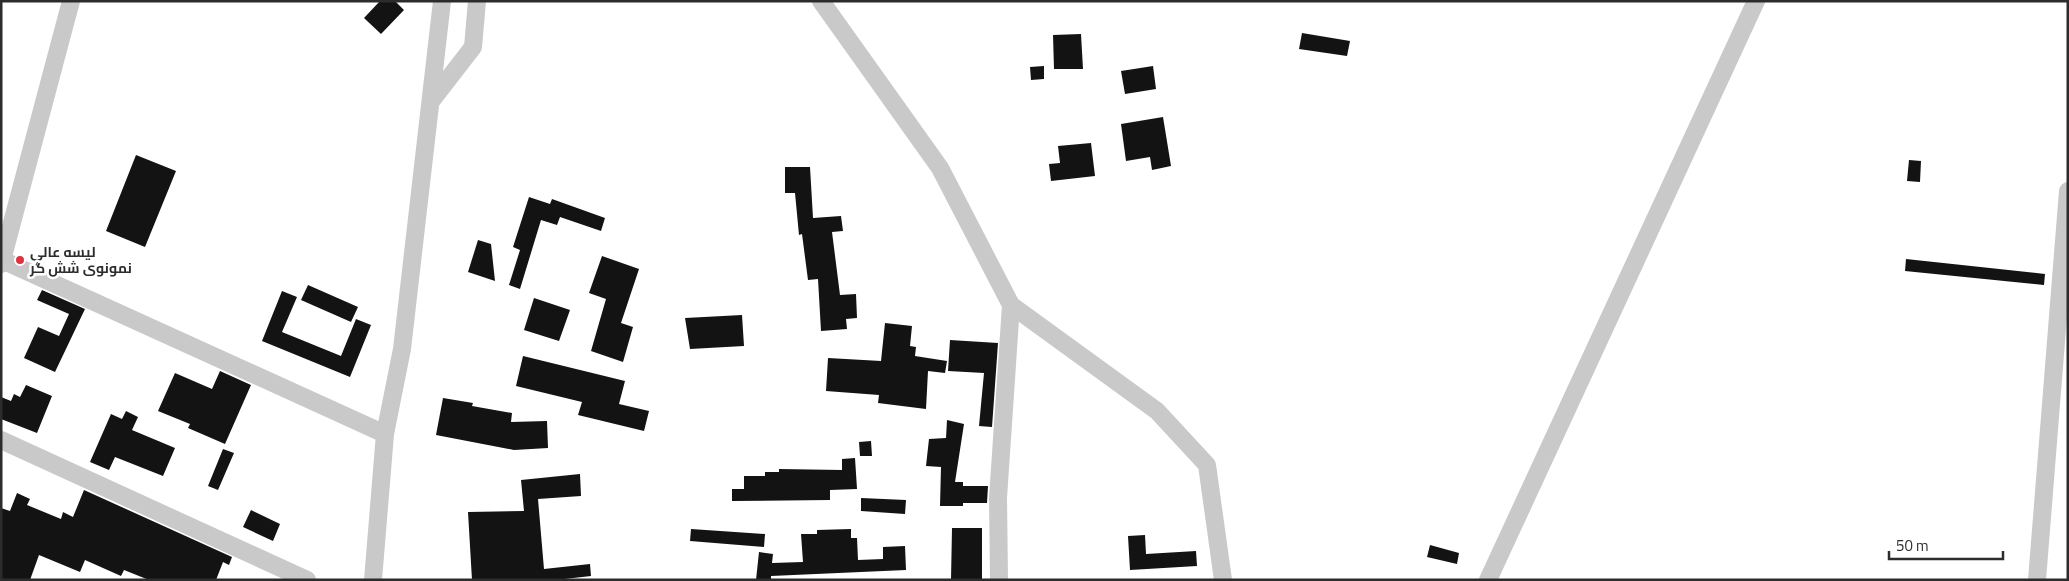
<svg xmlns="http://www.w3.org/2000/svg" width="2069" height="581" font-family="'Titillium Web',Cairo,sans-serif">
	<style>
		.building { fill: #131313 }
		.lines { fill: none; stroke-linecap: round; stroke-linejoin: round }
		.minor { stroke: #c9c9c9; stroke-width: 18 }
		.poi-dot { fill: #e13042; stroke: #fff; stroke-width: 2 }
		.labels { text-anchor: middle; stroke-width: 5; stroke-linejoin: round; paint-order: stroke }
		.poi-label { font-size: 14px; font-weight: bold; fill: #2c2c2c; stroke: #fff; text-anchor: start }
	</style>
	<rect width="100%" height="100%" fill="#fff"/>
	<path class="building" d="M380,1H395L404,10L381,34L364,18Z
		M1302,33L1350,41L1347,56L1299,49Z
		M1081,34L1083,69H1054L1053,35Z
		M1044,66V79L1031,80L1030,67Z
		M1153,66L1156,89L1125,94L1121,71Z
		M1163,117L1171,166L1152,170L1150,157L1126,161L1121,124Z
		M1091,143L1095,176L1051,181L1049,164L1060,163L1058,146Z
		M136,155L176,171L145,247L106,231Z
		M1909,160L1921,161L1920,182L1907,181Z
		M785,167H810L813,218L841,216L843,231L832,232L840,295L856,294L857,318L846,319L847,329L821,331L818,279L808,280L802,234L799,235L795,193H785Z
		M529,197L550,204L552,199L605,218L601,231L560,217L557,225L541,220L520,289L509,285L520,250L513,247Z
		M478,240L491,244L495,281L468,272Z
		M602,256L639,269L621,323L633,327L623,362L591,351L606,299L589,293Z
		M1906,259L2045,274L2044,285L1905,271Z
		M308,285L358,307L351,322L301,300Z
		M42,290L85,309L55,372L24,358L38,327L59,336L69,314L37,300Z
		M282,291L297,297L282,332L341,356L356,319L371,325L350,377L262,341Z
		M534,298L570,310L559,341L524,330Z
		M742,315L744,346L690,349L685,318Z
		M885,323L912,326L910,346L916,347L915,356L947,361L945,373L928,371L926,409L878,403L879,395L826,391L828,358L881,361Z
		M950,340L998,343L992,427L979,426L984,373L948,371Z
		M523,356L625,381L619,404L649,411L644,431L578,415L582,402L516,386Z
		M220,371L251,385L225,444L188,428L190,424L158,411L175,373L212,389Z
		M26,385L52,396L37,433L1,419V397L11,401L14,394L20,397Z
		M443,398L473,403L472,406L512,413L511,422L547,421L548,448L514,450L436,435Z
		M126,411L138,417L132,430L175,448L163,476L115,457L109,470L90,462L111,414L122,419Z
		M947,420L964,424L955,482H963V486H988L987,503H963V506H940L941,467L926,466L929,439L946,438Z
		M871,441L872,456H860L859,442Z
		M223,449L234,453L218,490L208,486Z
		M855,458L857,489L830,490V500L732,501V489H744V476H765V472H779V469L842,470V459Z
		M580,474L581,496L538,499L544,569L590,564L591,576L556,580H472L468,512L524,511L521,480Z
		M84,490L232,557L229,565L223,562L216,580H149L124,570L121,576L85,560L80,572L39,555L30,580H1V508L10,511L17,493L30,499L27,505L61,519L63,512L73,517Z
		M861,498L906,500L905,514L861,511Z
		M251,510L280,524L273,541L243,527Z
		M952,528H982V580H951Z
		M691,529L765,534L764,547L690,541Z
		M851,529V538H857L858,560L883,559V547L905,546L906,570L771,576V580H756L759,552L773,554L772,563L803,562L801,534H817V530Z
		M1145,535L1146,554L1196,551L1197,566L1130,570L1128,536Z
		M1430,545L1459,553L1457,564L1427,557Z"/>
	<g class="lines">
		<path class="minor" d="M821,1L940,168L1011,305L1157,411L1207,465L1223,580
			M432,100L473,47L477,1
			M2,260L385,434
			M1,264L71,1
			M1,440L307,580
			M373,580L385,434L402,349L442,1
			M999,580L998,498L1011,305
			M1488,580L1756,1
			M2037,580L2068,191"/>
	</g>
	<circle class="poi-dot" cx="20" cy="260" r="5"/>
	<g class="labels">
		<g class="poi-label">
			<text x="30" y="257">لیسه عالی<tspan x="30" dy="16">نمونوی شش گر</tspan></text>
		</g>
	</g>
	<rect width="2069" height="581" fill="none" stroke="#2c2c2c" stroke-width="5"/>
	<path d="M1889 551v8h114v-8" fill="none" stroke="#2c2c2c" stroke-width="2.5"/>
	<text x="1896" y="551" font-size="15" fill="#2c2c2c" stroke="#ffffff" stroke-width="4" paint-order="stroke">50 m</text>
</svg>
